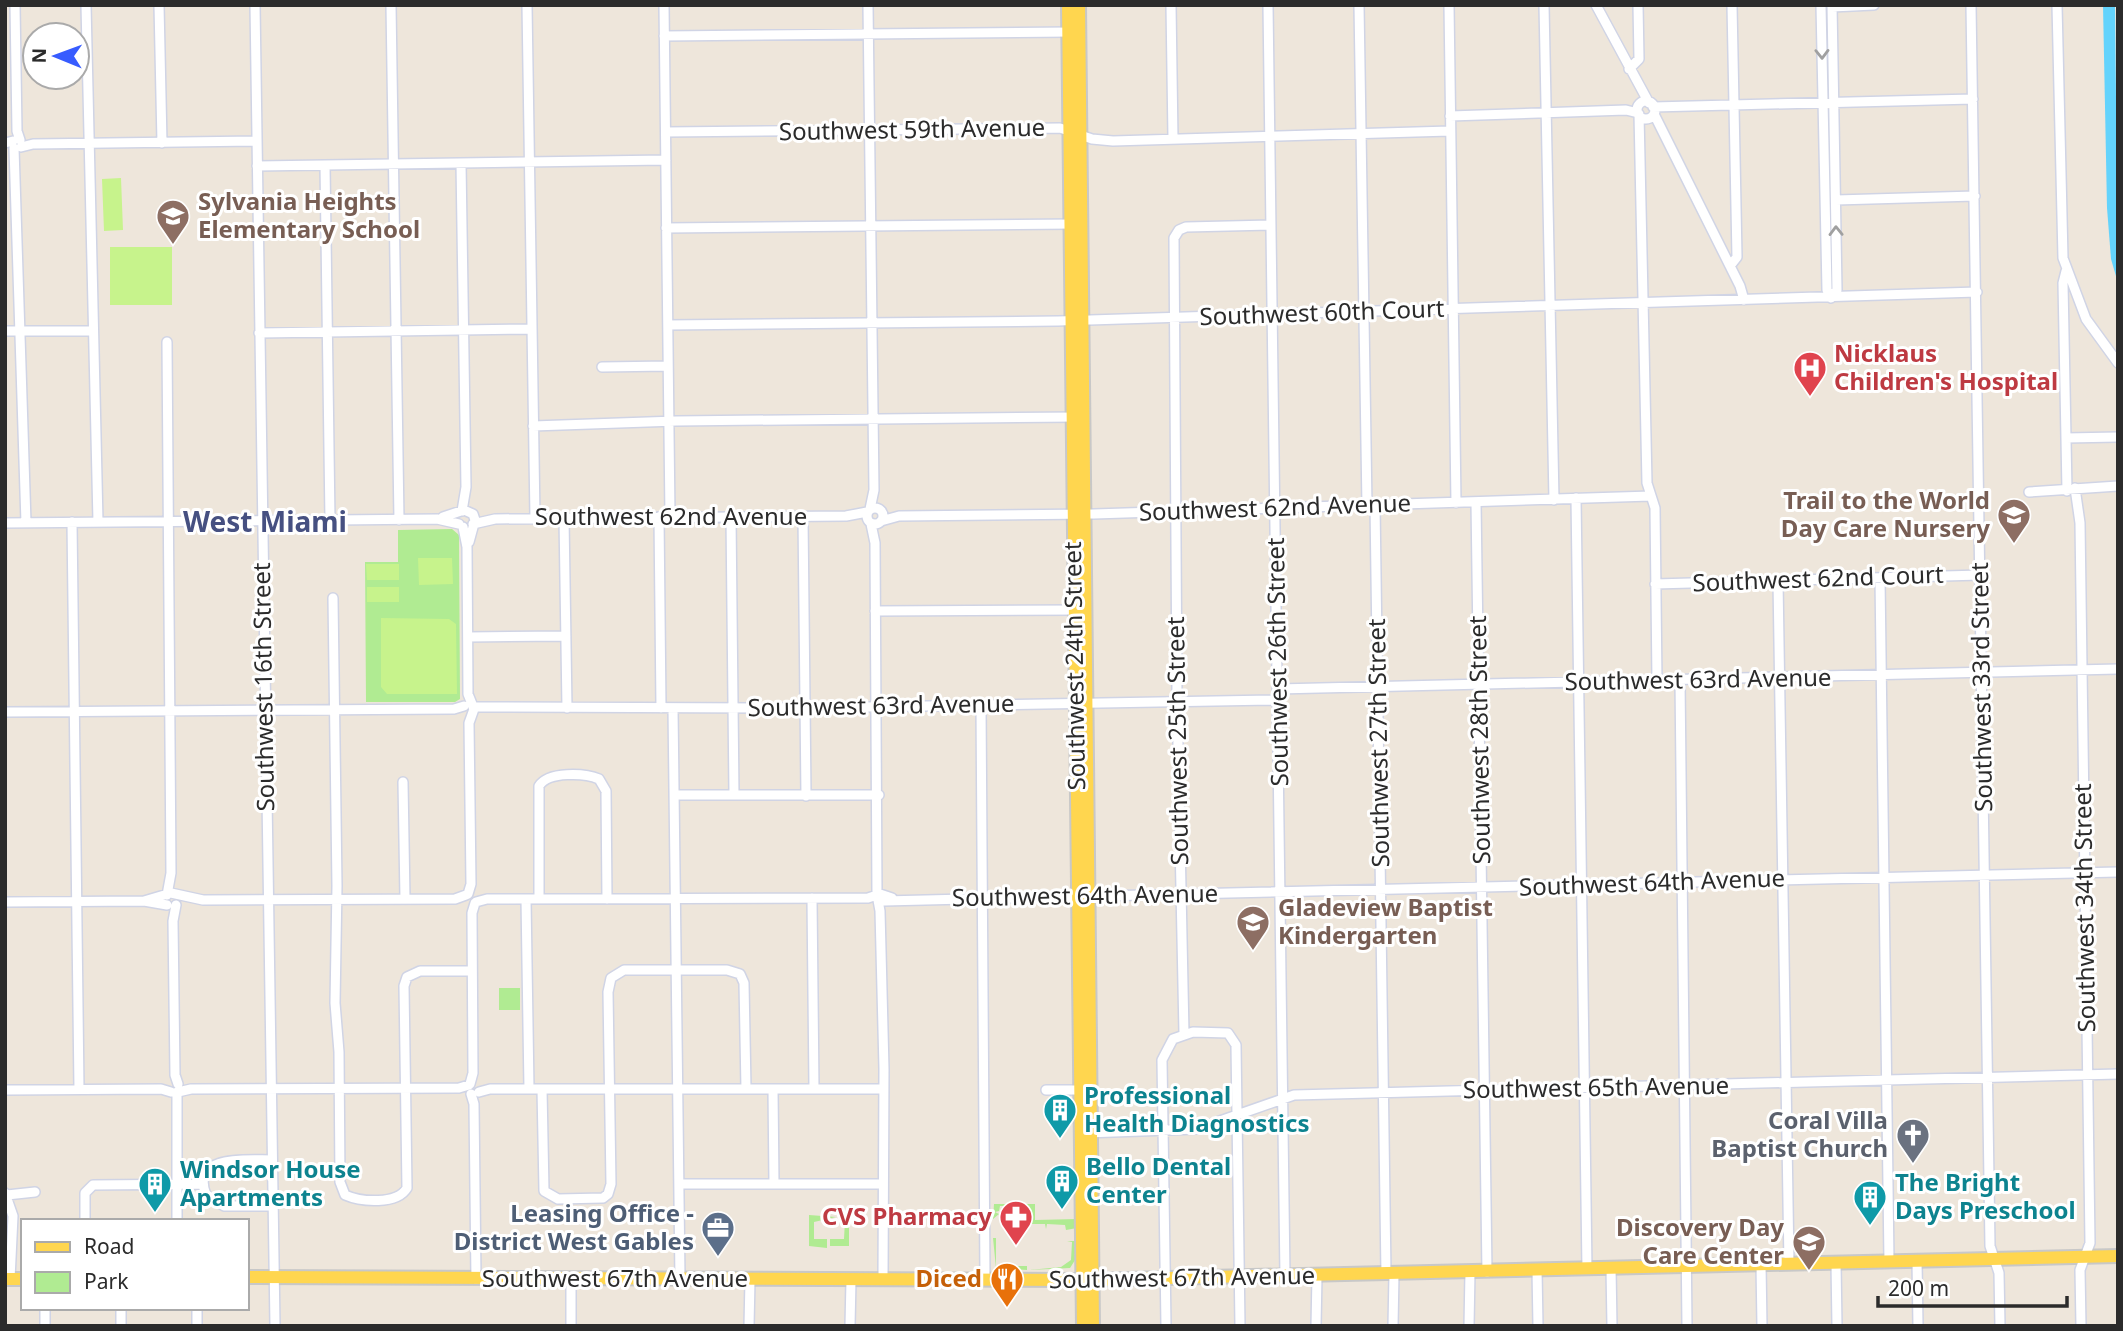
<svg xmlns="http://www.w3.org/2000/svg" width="2123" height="1331" font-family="'Noto Sans',sans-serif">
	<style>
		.green { fill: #b0eb92 }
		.pitch { fill: #c7f38c }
		.water { fill: #63d3fc }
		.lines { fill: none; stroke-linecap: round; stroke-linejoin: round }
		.minor-casing { stroke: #d0d4e5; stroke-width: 12 }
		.major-casing { stroke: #c8c8c8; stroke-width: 16 }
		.minor { stroke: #fff; stroke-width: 9 }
		.major { stroke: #ffd64f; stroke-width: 12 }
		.oneway { stroke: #a0a0a0 }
		.labels { text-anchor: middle; stroke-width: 6; stroke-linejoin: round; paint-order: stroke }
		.street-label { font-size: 24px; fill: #2b2b2b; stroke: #fff }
		.education-label { font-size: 24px; font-weight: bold; fill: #785e54; stroke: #fff; text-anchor: start }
		.health-label { font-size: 24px; font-weight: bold; fill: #be3a42; stroke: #fff; text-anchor: start }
		.culture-label { font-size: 24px; font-weight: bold; fill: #0d838f; stroke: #fff; text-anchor: start }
		.worship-label { font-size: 24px; font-weight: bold; fill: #5b616d; stroke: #fff; text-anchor: end }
		.service-label { font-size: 24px; font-weight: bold; fill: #4e5e75; stroke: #fff; text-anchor: end }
		.food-label { font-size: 24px; font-weight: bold; fill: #c56008; stroke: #fff; text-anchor: end }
		.quarter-label { font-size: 28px; font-weight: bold; fill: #465081; stroke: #fff }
	</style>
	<rect width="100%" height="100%" fill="#eee6db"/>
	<path class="green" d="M452,529L459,535L460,699L455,702H366L365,562H398V530Z
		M499,988H520V1010H499Z
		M994,1204H1035V1220L1077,1219V1228L1066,1230L1065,1225L1047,1224L1046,1229L1045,1224H1032V1212L1027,1211L1026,1206H1022L1021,1211H1018L1017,1206H1000L999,1211L995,1212L999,1214L993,1219Z
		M809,1215L836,1217L814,1222V1239H827V1248L809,1246Z
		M849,1215V1246H830V1239H844L845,1220H839L840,1217Z
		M993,1238H996V1266H1027V1270L996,1268Z
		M1067,1241H1077V1257L1070,1268L1029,1270L1061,1267L1071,1260L1072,1242Z"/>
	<path class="pitch" d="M121,178L123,230L104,231L102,179Z
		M110,247H172V305H110Z
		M418,558H452L453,584L419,585Z
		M399,564V580H367L366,564Z
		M367,587H399V602H367Z
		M381,618L449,619L456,624L457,694H387L381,687Z"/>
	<path class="water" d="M2103,5H2115L2118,283L2111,259L2107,208Z"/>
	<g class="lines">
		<defs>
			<path id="minor" d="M15,5L17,131L20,140
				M86,5L98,522
				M159,5L162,143
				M255,5L275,1326
				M391,5L399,520
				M527,5L535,518
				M664,5L670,517
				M868,5L874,490L870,509
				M1171,5L1173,139
				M1268,5L1285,1277
				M1359,5L1367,506
				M1449,5L1456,503
				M1544,5L1554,500
				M1596,5L1649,103
				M1821,5L1827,290L1831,298L1837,290L1832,5
				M1971,5L1990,1246L1999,1273L2000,1326
				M2057,5L2063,258L2086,319L2118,363
				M1832,7L1874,5
				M664,36L1072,32
				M1629,69L1639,59L1638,5
				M1637 110a9 9 0 1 1 18 0a9 9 0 1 1-18 0Z
				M1653,107L1973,99
				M1639,114L1647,483L1655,508L1657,681
				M1450,116L1626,110L1638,113
				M1655,116L1740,286L1744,300
				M666,132L1060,128L1092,139L1113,141L1450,131
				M5,143L13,141
				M21,147L33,144L257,141
				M14,148L26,523
				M461,163L466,487L462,511
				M325,165L330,520
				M257,166L666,160
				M1836,200L1975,196
				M666,228L1074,224
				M1730,266L1737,257L1732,5
				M2066,271L2063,283L2067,491
				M668,325L1058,321L1977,292
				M5,331H93
				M259,333L532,329
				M167,342L171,873L167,895
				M602,367L668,366
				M533,426L676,421L1078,417
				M2066,438L2118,437
				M2075,488L2080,523L2090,1243L2080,1270L2081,1326
				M2029,492L2118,486
				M1576,498L1587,1269
				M1476,502L1487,1272
				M1375,505L1386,1274
				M867 516a8 8 0 1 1 16 0a8 8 0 1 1-16 0Z
				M803,516L806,796
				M443,517L464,510L473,514L475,520L469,542
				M659,517L661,708
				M731,517L734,795
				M564,518L567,708
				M881,521L899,516L1094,514L1651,496
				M72,522L79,1089
				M5,523L437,519L459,524
				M473,524L495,519L846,516L867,512
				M871,524L875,543L877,895
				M463,527L467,547L468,694L474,709L469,723L471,884L468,894
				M1880,578L1889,1262
				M1778,581L1789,1264
				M1655,584L1981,575
				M333,598L337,886L335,1003L339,1052L340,1182L345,1195C361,1202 397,1205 407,1188L404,986L407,977L420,971H472
				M875,611L1080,610
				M468,637L566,636
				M1680,680L1687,1326
				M1278,689L2118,669
				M981,705L985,1280
				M473,707L805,708L1278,700
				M673,708L680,1279
				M5,712L454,709L464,706
				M403,782L405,899
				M674,795H879
				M877,895L880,911L884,1069L883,1279
				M812,898L814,1089
				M526,899L529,1089
				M539,899V786C548,771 585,773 599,779L606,791L607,899
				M144,901L171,893L203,900L455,899L466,895
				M884,901L2118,872
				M5,902L144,901L167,905
				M476,902L487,899L868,898L880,894L892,898
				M176,905L173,921L175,1075L178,1084
				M1184,1034L1177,696L1174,238L1179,230L1186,227L1271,225
				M470,1084L473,1073L472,913L475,903
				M542,1089L544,1191L558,1199L603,1198L608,1194L611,1184L608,992L611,978L624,970H727L740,974L744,983L746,1089
				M773,1089L774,1184
				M5,1090L161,1089L171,1092
				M1046,1090H1083
				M178,1092L191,1089L459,1088L469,1085
				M479,1092L490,1089H884
				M471,1094L474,1104L476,1279
				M1086,1133L1197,1129L1294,1095L2118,1074
				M271,1160C247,1160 190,1154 206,1195L224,1206H272
				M679,1184H883
				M5,1193L13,1216L10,1279
				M7,1195L35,1192
				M85,1221V1193L93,1185L203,1184
				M177,1221V1092
				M1917,1261L1918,1326
				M1836,1263L1837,1326
				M1761,1265L1762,1326
				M1611,1268L1612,1326
				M1537,1270L1538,1326
				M571,1279V1326
				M45,1308V1326
				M121,1308V1326
				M197,1308V1326
				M749,1326L750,1280
				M850,1326L851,1280
				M1166,1326L1162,1060L1173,1039L1193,1032L1228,1033L1236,1045L1240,1326
				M1316,1326L1317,1276
				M1393,1326L1394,1274
				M1469,1326L1470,1272"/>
			<path id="major" d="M1068,5L1083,1326
				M1079,5L1093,1326
				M247,1277L1083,1280L2118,1256
				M5,1279H23"/>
		</defs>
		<use href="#minor" class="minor-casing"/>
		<use href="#major" class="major-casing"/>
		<use href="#minor" class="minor"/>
		<use href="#major" class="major"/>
	</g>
	<defs><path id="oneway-chevron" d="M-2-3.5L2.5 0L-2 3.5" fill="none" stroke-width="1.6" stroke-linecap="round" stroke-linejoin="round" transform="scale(1.75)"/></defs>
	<g class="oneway">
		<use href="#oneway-chevron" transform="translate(1822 54) rotate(89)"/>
		<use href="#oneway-chevron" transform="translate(1836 231) rotate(-91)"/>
	</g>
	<defs>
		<symbol id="school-pin" viewBox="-11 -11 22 30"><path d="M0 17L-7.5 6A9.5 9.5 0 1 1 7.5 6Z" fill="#8d6e63" stroke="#fff"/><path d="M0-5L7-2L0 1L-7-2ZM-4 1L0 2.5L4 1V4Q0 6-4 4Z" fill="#fff"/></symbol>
		<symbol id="hospital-pin" viewBox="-11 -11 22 30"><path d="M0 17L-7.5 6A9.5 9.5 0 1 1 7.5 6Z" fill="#e0444e" stroke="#fff"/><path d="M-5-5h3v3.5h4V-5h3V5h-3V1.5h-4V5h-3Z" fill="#fff"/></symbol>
		<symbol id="building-pin" viewBox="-11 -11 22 30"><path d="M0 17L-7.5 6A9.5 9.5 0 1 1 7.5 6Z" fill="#0f9aa8" stroke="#fff"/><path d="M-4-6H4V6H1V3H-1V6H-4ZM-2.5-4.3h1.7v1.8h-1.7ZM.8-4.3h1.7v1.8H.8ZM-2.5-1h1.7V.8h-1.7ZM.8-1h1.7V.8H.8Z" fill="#fff"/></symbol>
		<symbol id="church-pin" viewBox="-11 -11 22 30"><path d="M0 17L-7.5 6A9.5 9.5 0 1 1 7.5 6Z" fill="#6b7280" stroke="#fff"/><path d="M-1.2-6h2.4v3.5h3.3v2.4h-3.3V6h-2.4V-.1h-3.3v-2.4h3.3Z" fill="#fff"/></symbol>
		<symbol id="pharmacy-pin" viewBox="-11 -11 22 30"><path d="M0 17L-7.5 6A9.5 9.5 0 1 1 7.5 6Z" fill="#e0444e" stroke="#fff"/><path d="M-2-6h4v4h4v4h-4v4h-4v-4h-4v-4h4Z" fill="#fff"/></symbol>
		<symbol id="office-pin" viewBox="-11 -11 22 30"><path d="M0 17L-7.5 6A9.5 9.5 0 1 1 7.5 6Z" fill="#5c6f8a" stroke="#fff"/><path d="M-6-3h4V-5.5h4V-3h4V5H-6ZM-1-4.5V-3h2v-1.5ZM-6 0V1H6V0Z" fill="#fff"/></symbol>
		<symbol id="restaurant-pin" viewBox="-11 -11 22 30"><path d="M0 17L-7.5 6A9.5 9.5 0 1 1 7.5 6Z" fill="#e8710a" stroke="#fff"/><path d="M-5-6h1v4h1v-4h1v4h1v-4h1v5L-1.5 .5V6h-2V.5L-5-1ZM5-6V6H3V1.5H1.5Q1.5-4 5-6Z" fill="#fff"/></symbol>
	</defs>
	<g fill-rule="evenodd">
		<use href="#school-pin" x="154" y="197" width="38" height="52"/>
		<use href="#hospital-pin" x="1791" y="349" width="38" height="52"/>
		<use href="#school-pin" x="1995" y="496" width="38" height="52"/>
		<use href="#school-pin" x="1234" y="903" width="38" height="52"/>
		<use href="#building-pin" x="1041" y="1091" width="38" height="52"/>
		<use href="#church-pin" x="1894" y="1116" width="38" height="52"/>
		<use href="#building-pin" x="1043" y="1162" width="38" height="52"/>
		<use href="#building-pin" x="136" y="1165" width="38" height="52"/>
		<use href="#building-pin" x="1851" y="1178" width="38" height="52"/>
		<use href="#pharmacy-pin" x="997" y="1198" width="38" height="52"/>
		<use href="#office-pin" x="699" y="1209" width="38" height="52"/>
		<use href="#school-pin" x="1790" y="1223" width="38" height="52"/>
		<use href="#restaurant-pin" x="988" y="1260" width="38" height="52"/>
	</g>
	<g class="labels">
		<g class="street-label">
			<text transform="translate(912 130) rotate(-1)" y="8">Southwest 59th Avenue</text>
			<text transform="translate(1322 313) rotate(-2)" y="8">Southwest 60th Court</text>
			<text transform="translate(1275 508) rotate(-2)" y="8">Southwest 62nd Avenue</text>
			<text x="671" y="525">Southwest 62nd Avenue</text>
			<text transform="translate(1818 579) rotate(-2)" y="8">Southwest 62nd Court</text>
			<text transform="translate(1278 662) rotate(-91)" y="8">Southwest 26th Street</text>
			<text transform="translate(1075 666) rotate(-91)" y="8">Southwest 24th Street</text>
			<text transform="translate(1698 680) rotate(-1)" y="8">Southwest 63rd Avenue</text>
			<text transform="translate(264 687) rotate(-91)" y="8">Southwest 16th Street</text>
			<text transform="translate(1982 687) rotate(-91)" y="8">Southwest 33rd Street</text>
			<text transform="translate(881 706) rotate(-1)" y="8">Southwest 63rd Avenue</text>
			<text transform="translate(1480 740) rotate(-91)" y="8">Southwest 28th Street</text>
			<text transform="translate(1178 741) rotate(-91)" y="8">Southwest 25th Street</text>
			<text transform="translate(1379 743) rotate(-91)" y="8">Southwest 27th Street</text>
			<text transform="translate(1652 883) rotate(-2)" y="8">Southwest 64th Avenue</text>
			<text transform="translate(1085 896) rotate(-1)" y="8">Southwest 64th Avenue</text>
			<text transform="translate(2085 908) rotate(-91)" y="8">Southwest 34th Street</text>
			<text transform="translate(1596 1088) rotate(-1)" y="8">Southwest 65th Avenue</text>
			<text transform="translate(1182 1278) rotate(-1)" y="8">Southwest 67th Avenue</text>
			<text x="615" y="1287">Southwest 67th Avenue</text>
		</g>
		<g class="education-label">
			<text x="198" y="210">Sylvania Heights<tspan x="198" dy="28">Elementary School</tspan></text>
			<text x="1990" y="509" text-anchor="end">Trail to the World<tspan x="1990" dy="28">Day Care Nursery</tspan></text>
			<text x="1278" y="916">Gladeview Baptist<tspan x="1278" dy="28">Kindergarten</tspan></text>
			<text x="1784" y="1236" text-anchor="end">Discovery Day<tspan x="1784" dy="28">Care Center</tspan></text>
		</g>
		<g class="health-label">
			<text x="1834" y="362">Nicklaus<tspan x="1834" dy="28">Children's Hospital</tspan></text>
			<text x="992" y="1225" text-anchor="end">CVS Pharmacy</text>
		</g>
		<g class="culture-label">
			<text x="1084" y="1104">Professional<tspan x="1084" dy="28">Health Diagnostics</tspan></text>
			<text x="1086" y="1175">Bello Dental<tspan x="1086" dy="28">Center</tspan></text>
			<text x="180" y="1178">Windsor House<tspan x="180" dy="28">Apartments</tspan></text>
			<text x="1895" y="1191">The Bright<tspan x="1895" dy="28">Days Preschool</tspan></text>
		</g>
		<g class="worship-label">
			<text x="1888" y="1129">Coral Villa<tspan x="1888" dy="28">Baptist Church</tspan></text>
		</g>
		<g class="service-label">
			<text x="694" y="1222">Leasing Office -<tspan x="694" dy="28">District West Gables</tspan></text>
		</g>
		<g class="food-label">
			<text x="982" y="1287">Diced</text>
		</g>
		<g class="quarter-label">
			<text x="265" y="532">West Miami</text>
		</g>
	</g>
	<rect width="2123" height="1331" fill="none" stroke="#2b2b2b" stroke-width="14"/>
	<rect x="21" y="1219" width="228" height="91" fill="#ffffff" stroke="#aaaaaa" stroke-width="2"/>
	<rect x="35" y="1242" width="35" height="10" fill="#ffd64f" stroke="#aaaaaa" stroke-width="2"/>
	<text x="84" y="1254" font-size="21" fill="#2b2b2b">Road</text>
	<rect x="35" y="1272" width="35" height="21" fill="#b0eb92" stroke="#aaaaaa" stroke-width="2"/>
	<text x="84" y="1289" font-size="21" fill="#2b2b2b">Park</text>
	<g transform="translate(56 56) rotate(271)"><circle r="33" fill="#ffffff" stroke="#aaaaaa" stroke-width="2"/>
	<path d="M0-5L12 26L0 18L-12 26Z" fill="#375cff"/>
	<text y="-10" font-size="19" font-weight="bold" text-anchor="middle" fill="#2b2b2b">N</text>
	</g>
	<path d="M1878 1296v10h189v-10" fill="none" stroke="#2b2b2b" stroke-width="3.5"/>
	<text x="1888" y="1296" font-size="21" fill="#2b2b2b" stroke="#ffffff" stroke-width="5" paint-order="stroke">200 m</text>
</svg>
